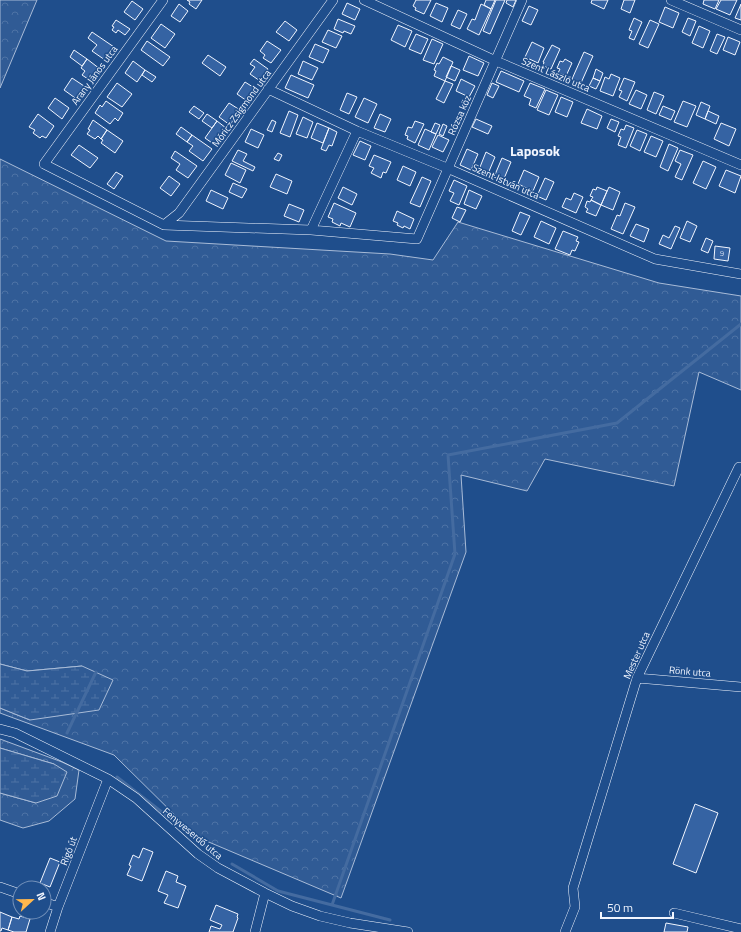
<svg xmlns="http://www.w3.org/2000/svg" width="741" height="932" font-family="'Titillium Web',sans-serif">
	<style>
		.forest { fill: url(#forest-crowns); stroke: #a8bbd7 }
		.wetland { fill: url(#wetland-marsh); stroke: #a8bbd7 }
		.lines { fill: none; stroke-linecap: round; stroke-linejoin: round }
		.stream { stroke: #446ba0; stroke-width: 3 }
		.building { fill: #3563a3; stroke: #f2f6ff }
		.street-casing { stroke: #f2f6ff; stroke-width: 10 }
		.street { stroke: #1f4e8c; stroke-width: 9 }
		.labels { text-anchor: middle; stroke-width: 3; stroke-linejoin: round; paint-order: stroke }
		.number-label { font-size: 8px; fill: #c3d1e8 }
		.street-label { font-size: 10px; fill: #f2f6ff; stroke: #1f4e8c }
		.district-label { font-size: 14px; font-weight: bold; fill: #f2f6ff; stroke: #1f4e8c }
	</style>
	<defs>
		<pattern id="forest-crowns" width="20" height="18" patternUnits="userSpaceOnUse"><rect width="20" height="18" fill="#305b95"/><path d="M2 6a3 3 0 1 1 6 0M12 15a3 3 0 1 1 6 0" fill="none" stroke="#4e73a5"/></pattern>
		<pattern id="wetland-marsh" width="20" height="14" patternUnits="userSpaceOnUse"><rect width="20" height="14" fill="#305b95"/><path d="M1 5h8M5 5V1M11 12h8M15 12V8" fill="none" stroke="#4e73a5"/></pattern>
	</defs>
	<rect width="100%" height="100%" fill="#1f4e8c"/>
	<path class="forest" d="M0,0H37L0,88Z
		M0,159L166,241L390,254L433,260L458,222L659,283L741,296V390L699,372L674,486L545,459L527,491L461,475L466,552L341,898L204,840L192,832L114,755L0,713V708L30,720L82,666L27,671L0,664Z
		M0,739L62,762L79,770L75,799L49,821L23,828L0,820V793L36,803L54,764L0,748Z"/>
	<path class="wetland" d="M0,664L27,671L82,666L113,680L99,710L30,720L0,708Z
		M0,748L54,764L67,772L57,796L36,803L0,793Z"/>
	<g class="lines">
		<path class="stream" d="M67,733L96,672
			M117,777L218,856
			M232,864L278,891L390,920
			M332,905L455,554L448,455L617,423L741,324"/>
	</g>
	<path class="building" d="M187,0H202L196,9L189,4L190,2Z
		M416,0H431L424,14L415,10L416,8L413,6Z
		M486,0H495L491,9L484,5Z
		M496,0H505L490,34L483,31Z
		M507,0H516L513,7L506,3Z
		M592,0H608L604,9L591,3Z
		M624,0H635L630,13L621,9Z
		M704,0H719L715,9L703,4Z
		M721,0H737L730,15L716,9Z
		M132,1L143,9L135,20L124,12Z
		M347,3L360,9L355,20L342,14Z
		M436,3L448,8L442,22L430,16Z
		M179,4L188,11L180,22L171,16Z
		M481,4L491,9L479,35L467,29L472,19L475,20Z
		M741,4V20L735,18Z
		M529,6L538,10L531,25L522,21Z
		M665,7L679,13L673,28L659,22Z
		M458,10L467,14L460,29L451,25Z
		M634,18L642,22L634,40L629,38L632,31L629,30Z
		M688,18L696,21L690,36L682,32Z
		M338,19L355,26L351,34L344,31L343,33L334,29Z
		M116,20L130,29L125,35L118,30L116,33L112,30L114,27L112,26Z
		M650,20L659,24L648,48L639,44Z
		M285,21L297,30L289,41L276,32Z
		M161,24L175,34L165,48L151,38Z
		M398,25L412,31L405,47L391,40Z
		M699,26L710,31L703,48L692,43Z
		M328,30L342,36L336,48L322,42Z
		M92,32L114,47L105,60L92,51L97,45L88,38Z
		M416,34L428,39L421,54L409,49Z
		M717,34L725,37L717,54L710,51Z
		M728,37L740,42L735,55L723,50Z
		M432,39L443,44L434,64L423,60Z
		M147,41L170,57L163,66L141,50Z
		M267,41L281,50L271,63L263,58L265,55L260,51Z
		M532,42L544,48L538,63L525,57Z
		M315,44L329,50L323,63L309,57Z
		M552,45L560,49L551,69L543,66L544,62H543Z
		M74,50L87,59L82,66L70,57Z
		M584,52L593,56L581,83L572,79Z
		M208,55L226,67L220,76L202,63Z
		M469,56L484,63L478,76L463,70Z
		M443,57L453,62L445,81L434,76L436,71L434,70L437,63L439,64Z
		M87,59L100,69L91,81L82,75L85,71L81,68Z
		M254,59L268,69L260,81L250,74L255,67L250,64Z
		M565,59L572,63L566,76L558,73L560,69L557,68L560,61L563,62Z
		M133,61L145,70L137,82L125,73Z
		M303,61L318,68L312,80L298,74Z
		M451,66L460,70L455,81L446,77Z
		M596,69L603,73L600,81L593,78Z
		M145,70L156,77L152,82L142,75Z
		M501,71L524,81L519,92L496,82Z
		M611,74L620,78L613,96L600,91L605,77L609,79Z
		M291,75L314,85L308,98L285,88Z
		M72,78L87,88L78,100L64,90Z
		M593,78L600,81L596,89L589,86Z
		M624,78L635,82L627,101L619,97L622,91L619,90Z
		M461,79L475,86L469,97L456,91Z
		M445,81L453,84L444,103L436,99Z
		M245,82L256,89L247,101L237,94Z
		M117,83L132,94L122,107L107,97Z
		M492,83L499,86L493,98L487,95Z
		M530,83L545,89L536,108L529,105L531,99L524,96Z
		M546,90L558,95L549,115L537,110Z
		M636,90L647,95L641,109L629,104Z
		M654,92L664,96L656,114L647,110Z
		M347,93L357,97L349,114L340,110Z
		M561,97L573,102L567,117L555,112Z
		M55,98L69,108L62,119L48,108Z
		M364,98L377,104L368,123L355,117Z
		M106,101L123,113L118,121L115,118L110,124L95,113L100,105L102,107Z
		M683,101L696,106L687,127L674,122Z
		M701,102L710,106L705,119L696,115Z
		M229,103L240,110L230,125L219,117Z
		M194,106L204,113L199,119L189,112Z
		M663,106L675,111L671,120L659,115Z
		M587,109L602,116L597,129L581,123Z
		M289,111L298,115L290,137L280,133Z
		M708,111L719,116L716,124L705,119Z
		M38,114L54,126L46,138L42,136L40,138L33,133L35,130L29,127Z
		M207,114L217,121L212,128L202,121Z
		M380,114L391,119L385,132L374,128Z
		M303,117L313,122L307,138L296,134Z
		M476,119L492,126L488,134L472,127Z
		M611,119L619,122L615,132L607,128Z
		M93,120L107,130L101,139L98,136L95,139L87,134L90,130L88,129Z
		M272,120L276,122L272,132L267,130Z
		M217,121L226,128L215,145L205,138Z
		M415,121L424,124L415,143L407,139L408,136L405,135L408,127L412,128Z
		M317,123L329,128L323,143L311,138Z
		M435,123L440,125L436,134L431,132Z
		M721,123L736,129L729,146L714,139Z
		M443,124L447,126L443,136L439,134Z
		M626,125L634,128L626,148L618,145L621,137L618,136L621,129L624,130Z
		M181,127L192,135L187,142L176,134Z
		M329,128L337,132L332,146L329,145L326,151L321,149Z
		M251,129L264,135L258,148L245,142Z
		M425,129L436,134L429,150L418,145Z
		M107,130L123,141L115,153L101,143L103,140L101,139Z
		M637,130L647,134L640,151L630,146Z
		M192,135L212,149L203,161L189,151L193,146L187,142Z
		M438,135L449,140L443,152L432,147Z
		M651,136L663,141L656,157L644,152Z
		M360,141L371,146L365,160L353,155Z
		M669,144L678,148L668,171L660,167Z
		M79,145L98,158L90,168L71,155Z
		M467,149L478,154L471,170L460,165Z
		M238,150L247,154L243,161L255,167L253,171L232,161Z
		M680,150L693,155L682,180L675,177L681,164L675,161Z
		M175,151L197,166L188,178L176,170L180,164L171,158Z
		M486,152L495,157L487,176L478,172Z
		M278,153L282,155L279,161L274,159Z
		M374,155L391,162L386,173L383,172L381,178L371,173L374,168L369,166Z
		M502,158L511,162L503,181L494,177Z
		M703,161L716,167L706,189L693,183Z
		M231,163L246,170L240,183L225,175Z
		M403,166L416,172L410,186L397,180Z
		M524,170L539,177L533,191L518,184Z
		M726,170L741,176L735,193L719,186Z
		M116,172L123,176L114,189L107,184Z
		M276,174L292,181L287,194L270,187Z
		M169,176L180,184L171,196L160,188Z
		M422,177L431,181L420,207L410,203Z
		M545,178L554,182L546,200L537,196Z
		M454,180L467,186L459,205L450,201L454,193L449,191Z
		M233,183L247,189L242,198L229,192Z
		M343,187L357,194L352,205L338,198Z
		M597,187L607,191L601,205L591,200L593,197L590,196L593,189L596,190Z
		M609,187L620,192L613,210L601,205Z
		M211,190L228,198L223,209L206,201Z
		M469,190L482,196L476,209L464,204Z
		M574,193L583,197L576,213L562,207L566,198L571,200Z
		M591,200L601,205L596,216L586,212L588,209L585,207L587,201L590,202Z
		M334,203L356,213L350,227L341,223L340,226L332,222L333,219L328,217Z
		M625,203L635,207L623,234L611,229L617,215L620,216Z
		M289,204L304,210L299,222L284,216Z
		M457,207L466,210L460,222L452,218Z
		M397,211L414,219L410,229L404,226L403,228L397,225L398,223L393,221Z
		M520,212L530,216L521,235L512,231Z
		M541,221L556,228L549,244L534,237Z
		M687,221L697,226L690,242L680,238Z
		M636,224L649,229L644,242L630,236Z
		M675,226L680,228L671,249L659,244L663,235L669,238Z
		M563,231L578,237L576,241L579,242L575,251L572,250L570,255L555,249Z
		M706,238L713,241L708,253L701,250Z
		M715,246L730,248L728,261L714,259Z
		M695,804L718,813L696,873L673,864Z
		M143,848L153,852L142,881L127,875L131,866L129,865L133,855L139,858Z
		M50,858L60,862L50,887L40,883Z
		M166,871L178,876L176,882L186,886L178,908L164,903L168,895L158,891Z
		M216,905L238,914L237,917L238,918L233,932H209L211,926L220,929L222,925L210,920Z
		M0,912L12,917L8,930L2,928L1,931H0Z
		M20,916L30,919L26,932H14L8,930L12,917L19,919Z
		M666,923L688,927L687,932H664Z"/>
	<g class="lines">
		<defs>
			<path id="street" d="M163,0L44,164L164,225L311,230L417,239L522,0
				M364,0L496,61L741,165
				M671,0L741,30
				M268,89L357,131L447,168L655,259L741,274
				M164,225L179,213L333,0
				M311,230L357,131
				M637,678L741,687
				M0,729L15,733L108,779L136,798L198,854L218,868L265,893L292,906L320,916L350,923L408,932
				M0,887L20,894
				M44,902L58,907
				M674,913L741,929
				M50,932L58,907L108,779
				M255,932L265,893
				M565,932L575,907L573,888L637,678L739,467H741"/>
		</defs>
		<use href="#street" class="street-casing"/>
		<use href="#street" class="street"/>
	</g>
	<g class="labels">
		<g class="number-label">
			<text x="722" y="256">9</text>
		</g>
		<g class="street-label">
			<text transform="translate(556 74) rotate(23)" y="4">Szent László utca</text>
			<text transform="translate(94 75) rotate(-54)" y="4">Arany János utca</text>
			<text transform="translate(241 108) rotate(-54)" y="4">Móricz Zsigmond utca</text>
			<text transform="translate(459 115) rotate(-66)" y="4">Rózsa köz</text>
			<text transform="translate(506 181) rotate(24)" y="4">Szent István utca</text>
			<text transform="translate(636 655) rotate(-66)" y="4">Mester utca</text>
			<text transform="translate(690 671) rotate(5)" y="4">Rönk utca</text>
			<text transform="translate(193 833) rotate(40)" y="4">Fenyveserdő utca</text>
			<text transform="translate(68 851) rotate(-69)" y="4">Rigó út</text>
		</g>
		<g class="district-label">
			<text x="535" y="156">Laposok</text>
		</g>
	</g>
	<g transform="translate(32 900) rotate(68)"><circle r="19" fill="#1f4e8c" stroke="#7391ba"/>
	<path d="M0-3L7 15L0 10L-7 15Z" fill="#ffb74d"/>
	<text y="-6" font-size="11" font-weight="bold" text-anchor="middle" fill="#f2f6ff">N</text>
	</g>
	<path d="M601 912v6h72v-6" fill="none" stroke="#f2f6ff" stroke-width="2"/>
	<text x="607" y="912" font-size="12" fill="#f2f6ff" stroke="#1f4e8c" stroke-width="3" paint-order="stroke">50 m</text>
</svg>
